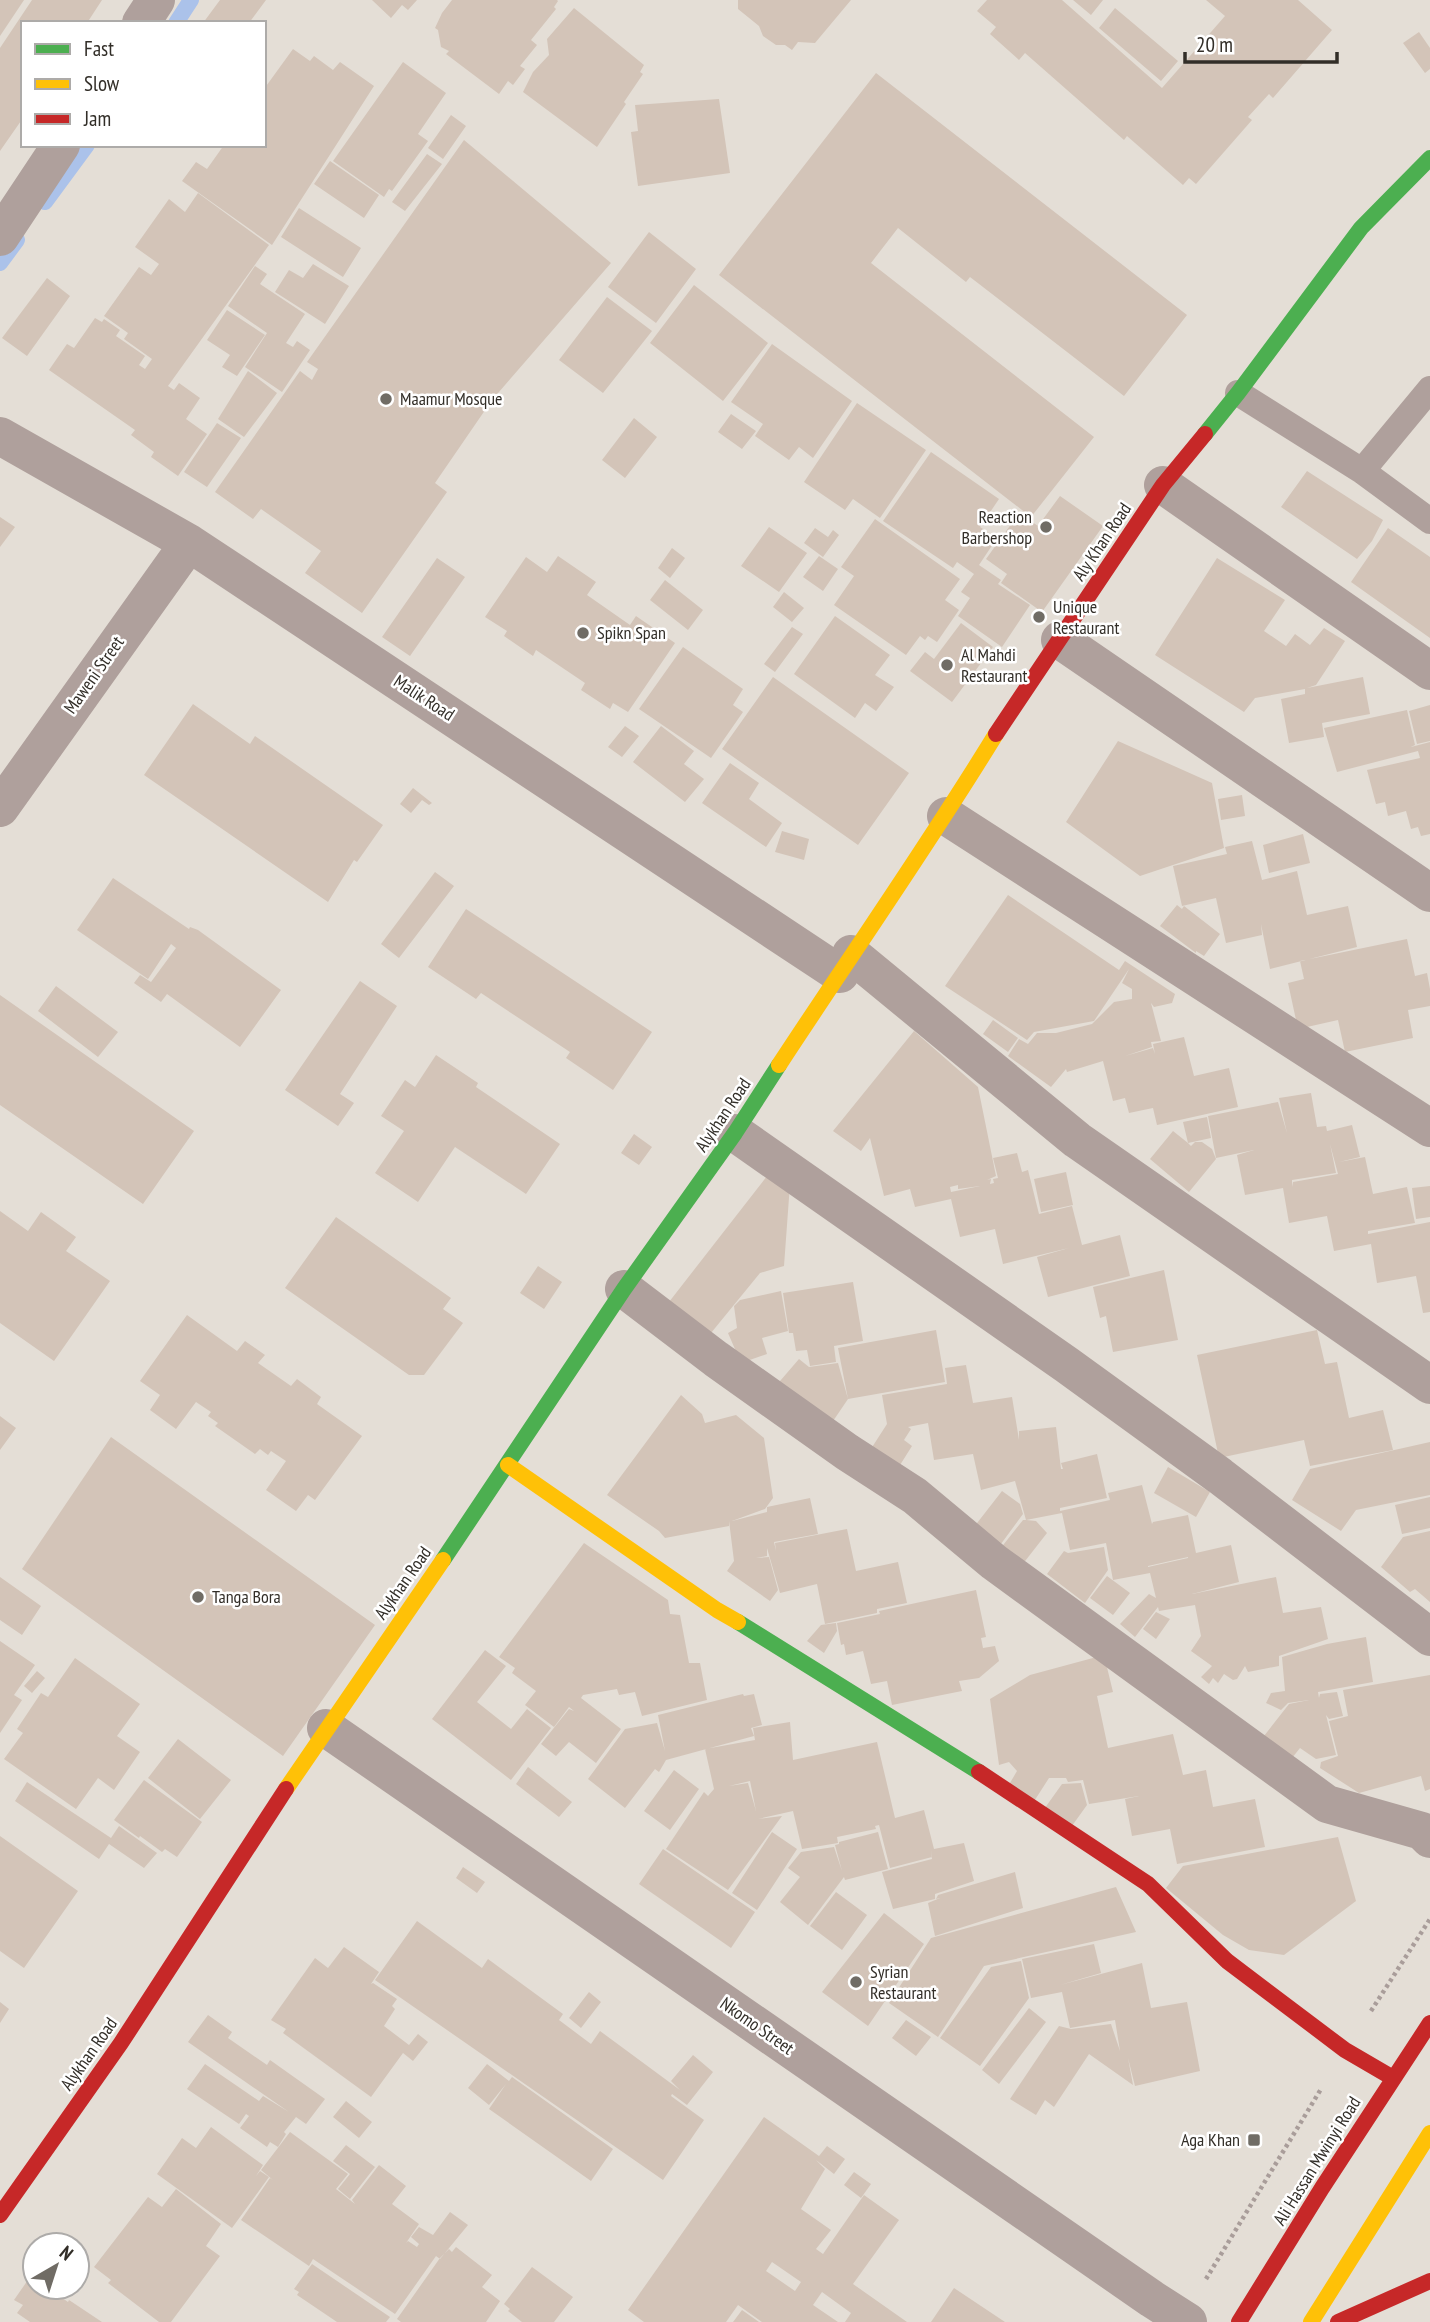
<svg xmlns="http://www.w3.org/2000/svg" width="1430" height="2322" font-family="'PT Sans Narrow',sans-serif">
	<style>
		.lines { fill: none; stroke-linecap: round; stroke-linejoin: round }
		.stream { stroke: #abc2ea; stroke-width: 16 }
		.building { fill: #d3c4b8; fill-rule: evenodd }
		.path { stroke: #a99d9a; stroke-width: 4.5; stroke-dasharray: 3.5 3.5; stroke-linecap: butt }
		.lane { stroke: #afa09c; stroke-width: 26 }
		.street { stroke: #afa09c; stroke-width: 38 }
		.fast { stroke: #4caf50; stroke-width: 16 }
		.slow { stroke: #ffc107; stroke-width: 16 }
		.jam { stroke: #c62828; stroke-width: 16 }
		.poi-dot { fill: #706c65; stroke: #fff; stroke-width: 2.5 }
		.labels { text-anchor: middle; stroke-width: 5; stroke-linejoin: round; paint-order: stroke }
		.poi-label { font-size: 18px; fill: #322e28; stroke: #fff; text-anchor: start }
		.street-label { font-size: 18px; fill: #322e28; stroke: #fff }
	</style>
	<rect width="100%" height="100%" fill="#e4ded6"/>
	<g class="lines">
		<path class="stream" d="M176,23L191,0
			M45,202L87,145
			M0,263L17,240"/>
	</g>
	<path class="building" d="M0,0H24L0,36Z
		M32,0H102L87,23H23V118L0,151V48Z
		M220,0H266L249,23H203Z
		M372,0H417L408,10L402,5L391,18Z
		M452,0H557L558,1L554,7L556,9L531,40L537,45L520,66L525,69L513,85L508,81L499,94L446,54L449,51L441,47L438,30L435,28L442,13Z
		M738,0H851L815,43L798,42L792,50L785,45H776L763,36L759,26L738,9Z
		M987,0H1062L1162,88L1225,16L1206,0H1298L1332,30L1273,98L1269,94L1248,117L1252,120L1196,184L1189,178L1183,185L1127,136L1124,140L1025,53L1019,60L990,34L996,27L977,11Z
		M1073,0H1103L1091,15Z
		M574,8L644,65L640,72L643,74L624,102L626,104L597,147L523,92L533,72L549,55L547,39Z
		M1115,8L1178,61L1161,81L1099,28Z
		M1419,32L1430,48V69L1425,73L1403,43Z
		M293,49L310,61L314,56L333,70L340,62L374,86L272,245L182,181L196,162L207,169L224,145H264V89Z
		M403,62L446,93L418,134L428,141L392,191L389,189L384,197L333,161Z
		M876,73L1187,315L1124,396L970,277L966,282L898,228L871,263L1094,437L1031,517L719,275Z
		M719,99L730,173L638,186L631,132L638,131L635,105Z
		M451,115L466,126L443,159L428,148Z
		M464,140L611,263L492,400L435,483L447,492L362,613L305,573L321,551L261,509L253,519L215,492L300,371L312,380L318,369L307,362Z
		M427,154L442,164L405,211L392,202Z
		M330,161L379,195L364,218L314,184Z
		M198,193L269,245L168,386L174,390L179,383L200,398L186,419L207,434L178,476L151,457L154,452L131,435L135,430L49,370L67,344L74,348L95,318L102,322L104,319L120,330L116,336L145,356L139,365L145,369L152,359L124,339L128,333L104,316L139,267L151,275L159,264L135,247L169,199L185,212Z
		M299,208L361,248L343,277L281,237Z
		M649,232L696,269L656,323L608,287Z
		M313,264L349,286L325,324L275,292L289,270L303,278Z
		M255,266L267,274L260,284L305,314L286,343L293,347L297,341L310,350L282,392L245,367L267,333L228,306Z
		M47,278L70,296L27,356L2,338Z
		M694,285L768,343L723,401L650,343Z
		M607,297L652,331L603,393L559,360Z
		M227,310L265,335L237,376L222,367L230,355L207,340Z
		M772,344L852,401L813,458L799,447L789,460L755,436L763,424L731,402Z
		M248,371L277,393L244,437L218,419Z
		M857,403L926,450L880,518L853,499L845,510L804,482Z
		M731,414L756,431L742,449L718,432Z
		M634,418L657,437L625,478L602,460Z
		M217,423L241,438L207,487L184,472Z
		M931,452L999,499L980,527L997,538L979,565L1001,580L998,584L1030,605L1002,647L958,616L970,598L961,592L974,574L957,562L953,568L883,521Z
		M1307,471L1383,520L1372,541L1357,559L1281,507Z
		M1060,496L1103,526L1042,612L1001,583L1007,574L986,559L1019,513L1038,526Z
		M0,517L15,527L0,547Z
		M875,519L960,579L945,600L959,610L937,642L928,636L925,640L920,636L906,655L834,605L854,576L841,567Z
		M769,527L807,553L779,592L741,566Z
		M815,528L828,537L833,530L839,535L823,557L804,543Z
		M1388,528L1430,557V638L1351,582Z
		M672,548L685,558L670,578L658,568Z
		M558,556L596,582L587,595L630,625L636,616L675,643L628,712L613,703L610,709L581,690L585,683L536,650L533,656L504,636L507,631L485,617L526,557L547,572Z
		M819,556L838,569L823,591L803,577Z
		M437,558L465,577L410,656L382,637Z
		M1217,558L1285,600L1264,631L1286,646L1295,634L1310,645L1324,628L1345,641L1316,685L1307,688L1363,677L1370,714L1322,723L1324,737L1289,743L1281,699L1305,694V689L1255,698L1244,712L1155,655Z
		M665,580L703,610L688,630L650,600Z
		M784,592L804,608L792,622L773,607Z
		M835,616L890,655L875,675L894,687L876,711L865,703L855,718L794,674Z
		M961,623L993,647L952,702L910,671L925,652L934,659Z
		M792,627L803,634L775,672L764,664Z
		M683,647L743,689L733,705L743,712L711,758L639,709Z
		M773,677L909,773L858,845L722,749Z
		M193,704L250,744L255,736L383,825L357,862L354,860L328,902L144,775Z
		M1430,705V741L1417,744L1409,711Z
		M1407,710L1415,745L1411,747L1430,742V834L1421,836L1418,827L1411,829L1406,811L1388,816L1385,802L1376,804L1367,770L1420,758L1418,751L1337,772L1324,728Z
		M625,726L639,736L622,757L608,747Z
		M661,726L694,751L684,764L704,779L685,802L633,762Z
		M1118,741L1212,783L1224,848L1140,876L1066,822Z
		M730,763L759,783L749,799L782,823L766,847L702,803Z
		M413,788L432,803L429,805L422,800L411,813L400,804Z
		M1242,795L1245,816L1221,820L1218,799Z
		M782,831L809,839L804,860L775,852Z
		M1303,834L1310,863L1269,873L1263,845Z
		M1252,841L1262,880L1297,871L1307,915L1348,906L1357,947L1270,969L1261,924L1262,935L1226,943L1216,898L1182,906L1173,866L1227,854L1225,847Z
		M435,872L454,886L399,958L381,944Z
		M113,878L189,929L190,927L198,930L281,990L240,1047L167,994L161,1002L134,983L140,975L151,982L176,948L171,944L148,979L77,930Z
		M1008,895L1119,970L1125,961L1175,994L1172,1003L1154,1007L1151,1003L1161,1041L1151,1042L1152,1047L1125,1056L1153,1048L1155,1054L1153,1044L1184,1037L1194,1076L1229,1068L1238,1107L1157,1125L1153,1108L1129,1113L1125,1098L1113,1101L1103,1061L1067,1072L1066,1069L1051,1087L1008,1056L1019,1039L1028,1044L1037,1033H1056L1092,1024L1114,1002L1132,999V989L1122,983L1129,969L1094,1021L1034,1032L1027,1040L945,986Z
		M1177,905L1182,909L1184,906L1220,934L1204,956L1196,951V953L1160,926Z
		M466,909L652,1032L613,1090L566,1058L570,1052L481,993L476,999L428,967Z
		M1407,939L1415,976L1427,973L1430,989V1006L1408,1010L1413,1038L1345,1052L1338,1020L1298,1029L1288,983L1304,979L1300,961Z
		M360,981L397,1006L340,1094L354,1103L338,1126L285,1090Z
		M56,986L118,1032L98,1057L38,1011Z
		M0,995L194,1131L143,1204L0,1105Z
		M993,1020L1018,1038L1008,1052L983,1034Z
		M914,1031L978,1087L996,1176L987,1180L991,1179L990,1184L994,1183L993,1179L998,1178L993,1158L1017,1153L1022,1172L1028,1170L1039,1214L1072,1206L1082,1245L1120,1235L1130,1276L1048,1297L1037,1257L1069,1248L1003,1264L995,1229L960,1237L951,1199L915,1207L910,1189L884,1196L870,1138L861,1151L833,1131ZM958,1185V1189L980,1186L951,1192L950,1187Z
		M436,1055L478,1083L476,1087L560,1144L526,1194L455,1147L418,1202L375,1173L404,1131L381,1116L405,1080L415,1087Z
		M1311,1093L1317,1127L1326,1126L1327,1131L1352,1125L1360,1157L1339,1162L1365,1157L1373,1194L1407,1187L1415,1223L1368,1231V1234L1430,1222V1312L1423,1313L1416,1276L1377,1283L1371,1244L1334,1251L1327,1216L1289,1223L1283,1188L1245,1195L1237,1155L1254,1150L1216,1158L1208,1116L1278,1102L1287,1133L1279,1098ZM1330,1144L1338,1174L1293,1182L1292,1187V1180L1336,1173Z
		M1207,1117L1211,1138L1188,1143L1191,1146L1195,1142H1202L1212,1149L1216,1159L1189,1192L1150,1159L1173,1131L1188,1143L1183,1122Z
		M634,1134L652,1147L639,1165L621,1153Z
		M771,1171L790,1184L784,1266L760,1273L711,1333L669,1302Z
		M1066,1172L1073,1205L1041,1212L1034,1179Z
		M1430,1186V1217L1416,1219L1412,1188Z
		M0,1211L28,1231L41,1212L76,1237L66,1251L110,1281L54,1361L0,1323Z
		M336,1217L451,1298L443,1309L463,1323L424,1375H409L285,1288Z
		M538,1266L562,1282L544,1309L520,1293Z
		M1164,1270L1178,1340L1113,1352L1106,1316L1100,1318L1093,1287Z
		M853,1282L863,1341L834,1346L836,1362L810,1366L807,1350L796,1351L793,1333H789L783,1293Z
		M781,1291L788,1331L762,1338L767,1354L741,1363L728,1333L737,1328L734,1306L740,1300Z
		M187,1315L237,1351L245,1341L265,1355L258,1363L291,1386L297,1379L321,1397L317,1404L362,1436L315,1500L308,1495L296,1511L266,1490L286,1461L271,1451L268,1455L260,1449L255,1454L215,1426L218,1423L208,1416L211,1412L196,1402L176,1429L150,1410L160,1395L140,1381Z
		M936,1330L945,1382L848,1399L838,1348Z
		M1317,1330L1325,1364L1337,1362L1349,1418L1383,1410L1393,1450L1310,1466L1304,1440L1219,1458L1197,1355Z
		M799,1359L809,1367L838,1363L848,1399L829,1427L774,1388Z
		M966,1365L973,1403L1012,1397L1019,1440V1431L1056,1427L1061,1469H1063L1061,1463L1097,1454L1107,1498L1060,1508V1511L1110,1500L1108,1493L1142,1485L1152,1524L1153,1522L1188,1515L1196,1553L1231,1545L1239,1582L1192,1594L1276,1577L1283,1613L1321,1607L1328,1639L1279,1656V1666L1248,1672L1245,1666L1237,1679L1233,1680L1224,1674L1218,1683L1213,1678L1209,1684L1201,1677L1212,1666L1191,1651L1201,1636L1195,1605L1159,1611L1158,1607L1135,1637L1120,1624L1149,1594L1156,1598L1150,1573L1113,1580L1106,1543L1070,1550L1062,1513L1026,1520L1036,1521L1047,1533L1022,1565L1000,1549L1023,1520H1026L1015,1481L981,1490L973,1454L934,1460L928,1423L908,1427L911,1429L904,1440L912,1446L895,1473L867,1455L887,1424L882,1395L947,1384L945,1368ZM1188,1557V1558L1148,1567V1566Z
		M681,1395L702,1414L705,1423L736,1415L764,1438L773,1498L765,1509L732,1521L767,1512V1507L810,1498L818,1534L774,1542L776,1551L775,1543L847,1529L856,1571L898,1562L907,1603L877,1609V1613L825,1624L817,1584L780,1593L767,1548V1556L756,1558L769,1557L778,1590L770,1601L727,1571L734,1561L729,1521V1526L665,1538L659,1531L607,1495Z
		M0,1416L16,1428L0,1450Z
		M111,1437L375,1625L283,1756L22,1569Z
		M1430,1442V1495L1356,1510L1341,1531L1292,1500L1310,1469Z
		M1168,1467L1210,1492L1196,1517L1154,1493Z
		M1002,1491L1020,1504L1023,1514L998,1548L974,1527Z
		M1430,1497V1528L1402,1534L1395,1505Z
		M1430,1531V1602L1415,1589L1410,1592L1381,1567L1403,1537Z
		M584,1543L668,1600L670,1614L680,1615L689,1663H700L707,1700L642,1716L635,1692L619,1695L617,1689L583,1695L581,1698L621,1729L596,1763L569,1742L556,1756L541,1744L569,1709L574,1711L569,1707L554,1727L525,1705L536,1691L512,1673L515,1668L499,1657Z
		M1104,1547L1108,1570L1085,1603L1047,1574L1064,1551L1068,1553Z
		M1107,1576L1130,1593L1113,1615L1090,1598Z
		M0,1577L41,1606L22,1635L0,1620Z
		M976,1590L986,1637L981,1638L983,1648L995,1646L999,1661L979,1678L959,1681L962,1691L892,1705L887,1681L871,1684L863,1651L846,1655L844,1644L841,1645L837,1623L880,1614L879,1611Z
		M1156,1612L1170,1619L1156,1639L1143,1629Z
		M836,1623L837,1631L824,1653L807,1641L821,1625Z
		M1366,1637L1373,1682L1318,1692L1319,1698L1320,1694L1337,1692L1343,1716L1329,1719L1326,1715L1336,1755L1316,1759L1300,1748L1292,1758L1264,1736L1289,1704L1309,1700L1288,1703L1281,1710L1266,1703L1271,1693L1285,1691L1282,1657L1327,1644Z
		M0,1641L35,1665L14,1695L22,1700L0,1733Z
		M485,1650L506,1666L477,1702L511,1729L527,1709L551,1728L511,1780L432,1719Z
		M1104,1655L1113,1692L1097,1696L1108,1748L1173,1734L1183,1775L1206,1770L1213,1807L1255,1799L1265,1847L1177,1864L1170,1829L1132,1836L1125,1799L1139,1796L1089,1804L1083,1780L1068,1782L1066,1778H1049L1031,1806L1007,1788L1017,1771L1009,1762L999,1765L990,1699L1030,1675Z
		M75,1658L140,1704L117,1736L140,1752L114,1790L98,1778L76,1809L4,1759L23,1733L17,1729L41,1693L48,1697Z
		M37,1671L45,1678L32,1693L24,1686Z
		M1430,1675V1789L1425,1791L1421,1776L1359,1793L1320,1768L1321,1762L1338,1756L1329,1721L1348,1716L1343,1690Z
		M743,1694L744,1696L754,1694L762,1725L751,1728L754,1736L666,1760L659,1772L655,1769L625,1808L588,1779L625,1729L657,1723L665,1751L658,1715Z
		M790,1722L793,1760L877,1742L895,1818L924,1810L934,1849L964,1843L974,1881L935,1894V1899L893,1909L882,1872L932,1859L931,1850L932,1857L890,1868L879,1825L875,1826L876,1829L837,1837L838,1843L802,1849L793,1811L758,1819L782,1816L728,1890L666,1849L704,1792L708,1796L714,1789L705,1749L755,1740L753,1728ZM750,1781L756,1811L748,1783L729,1786Z
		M178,1739L231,1780L200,1819L148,1778Z
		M528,1767L572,1802L559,1817L516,1784Z
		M674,1770L699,1789L670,1830L644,1811Z
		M144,1780L202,1822L177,1857L165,1849L162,1852L140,1836L139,1838L114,1820Z
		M27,1782L111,1838L119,1826L157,1853L144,1868L109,1844L99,1859L15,1801Z
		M1081,1783L1087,1805L1069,1830L1042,1812L1062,1784Z
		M772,1832L797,1849L757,1910L732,1893Z
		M878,1832L888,1869L845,1880L844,1877L808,1925L780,1902L800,1877L788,1868L801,1852L834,1847L842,1871L835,1845L839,1844V1842Z
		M0,1836L78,1891L24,1968L0,1951Z
		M1338,1837L1356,1901L1284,1955L1249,1950L1223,1935L1166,1888L1183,1866Z
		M663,1849L755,1912L731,1948L639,1884Z
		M463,1867L485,1882L477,1893L456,1878Z
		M1015,1872L1023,1908L935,1936L928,1903L940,1898L936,1899L938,1895Z
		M1116,1887L1136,1932L984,1966L938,2037L889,2003L931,1938Z
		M836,1892L867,1915L842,1950L810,1926Z
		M884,1913L924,1944L868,2026L822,1992Z
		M417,1921L482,1968L488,1959L563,2014L559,2020L591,2044L600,2031L680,2090L671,2081L693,2055L713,2072L687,2105L672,2094L671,2096L704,2120L663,2180L375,1980Z
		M1094,1944L1101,1973L1060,1985L1142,1963L1151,2008L1187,2002L1200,2071L1135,2086L1128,2058L1133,2085L1089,2054L1054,2107L1045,2100L1036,2115L1010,2099L1059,2026L1071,2029L1111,2024L1120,2051L1115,2020L1070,2028L1062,1992L1031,1998L1022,1959Z
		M344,1947L379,1972L371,1984L373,1983L397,1999L392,2006L395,2009L384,2026L409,2045L418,2034L428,2042L413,2061L403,2053L371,2097L283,2033L286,2029L271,2020L315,1958L328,1968Z
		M1021,1961L1029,1998L980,2066L940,2038L991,1967Z
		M589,1992L601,2002L581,2028L569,2018Z
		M0,2002L9,2009L0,2023Z
		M1029,2008L1046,2022L999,2084L982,2070Z
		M208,2015L232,2032L228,2038L267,2065L270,2060L325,2099L306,2124L296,2117L284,2132L286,2134L278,2147L270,2142L267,2147L240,2128L249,2116L246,2114L239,2124L187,2089L205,2064L259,2101L263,2096L289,2112L188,2042Z
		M906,2020L931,2037L916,2056L892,2038Z
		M487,2064L509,2081L512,2077L613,2149L591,2181L489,2109L506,2084L489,2105L468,2088Z
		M346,2101L372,2122L359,2138L333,2117Z
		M764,2117L819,2156L827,2146L845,2159L834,2174L816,2160L825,2169L801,2209L831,2230L816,2249L823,2254L864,2195L899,2220L853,2284L907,2322H845L851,2313L822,2292L813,2305L838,2322H762L738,2305L726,2322H644L628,2310ZM772,2262L801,2282L795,2291L766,2271Z
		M211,2127L263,2165L256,2176L260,2171L269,2177L232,2228L157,2174L182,2138L196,2148Z
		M290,2132L348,2174L336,2189L355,2204L352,2200L379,2165L406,2186L392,2204L419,2224L406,2243L408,2241L417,2247L419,2244L427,2251L411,2237L419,2227L433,2235L450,2212L468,2225L440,2259L436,2256L395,2314L313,2259L309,2266L241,2220L270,2178L273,2180L261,2170Z
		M346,2145L375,2167L350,2199L338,2189L350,2174L333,2161Z
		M854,2172L871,2184L861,2198L844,2185Z
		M176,2189L221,2224L206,2246L220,2256L171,2322H159L108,2283L111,2280L94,2267L148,2197L162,2207Z
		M456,2247L492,2275L482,2287L500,2301L486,2322H401L397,2319L440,2258L449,2249L452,2252Z
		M312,2264L390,2317L386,2322H337L297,2295L299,2292L294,2289Z
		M532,2267L573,2297L554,2322H522L508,2311L510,2309L504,2304Z
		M30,2277L35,2280V2287H46L68,2302L69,2300L102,2322H30L17,2313L23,2305L14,2300Z
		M954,2288L1005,2322H931Z
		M742,2310L759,2322H733Z"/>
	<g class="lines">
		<path class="path" d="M1371,2011L1430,1919
			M1206,2279L1321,2089"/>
		<path class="lane" d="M1238,393L1362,471L1430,521
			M1362,471L1430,389"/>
		<path class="street" d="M141,23L156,0
			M0,237L61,145
			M0,436L189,543L840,974
			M1163,485L1430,671
			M1060,640L1430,893
			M0,808L189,543
			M946,816L1430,1128
			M851,954L1077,1140L1430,1385
			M735,1133L1067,1365L1220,1476L1430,1637
			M624,1289L716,1359L847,1452L915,1496L994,1562L1327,1804L1422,1831L1430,1839
			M326,1728L1152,2299L1188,2322"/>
		<path class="fast" d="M1205,434L1238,393L1361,228L1430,158
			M443,1560L624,1289L735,1133L779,1065
			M738,1622L979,1772"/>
		<path class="slow" d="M779,1065C851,955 927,847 996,734
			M508,1465L717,1610L738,1622
			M286,1789L443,1560
			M1311,2322L1430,2133"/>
		<path class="jam" d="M996,734L1163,485L1205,434
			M979,1772L1148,1884L1227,1961L1345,2050L1393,2078
			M0,2215L121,2043L286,1789
			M1239,2322L1322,2188L1430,2023
			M1338,2322L1430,2281"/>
	</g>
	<g class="poi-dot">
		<circle cx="386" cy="399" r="7"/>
		<circle cx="1046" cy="527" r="7"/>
		<circle cx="1039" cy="617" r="7"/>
		<circle cx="583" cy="633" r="7"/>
		<circle cx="947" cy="665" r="7"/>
		<circle cx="198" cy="1597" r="7"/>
		<circle cx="856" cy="1982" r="7"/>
		<rect x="1247" y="2133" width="14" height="14" rx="3.5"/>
	</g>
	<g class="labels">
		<g class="poi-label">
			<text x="400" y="405">Maamur Mosque</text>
			<text x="1032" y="523" text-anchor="end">Reaction<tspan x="1032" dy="21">Barbershop</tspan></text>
			<text x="1053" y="613">Unique<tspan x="1053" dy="21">Restaurant</tspan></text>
			<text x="597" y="639">Spikn Span</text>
			<text x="961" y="661">Al Mahdi<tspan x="961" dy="21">Restaurant</tspan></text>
			<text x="212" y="1603">Tanga Bora</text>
			<text x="870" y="1978">Syrian<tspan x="870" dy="21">Restaurant</tspan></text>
			<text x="1240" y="2146" text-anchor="end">Aga Khan</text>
		</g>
		<g class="street-label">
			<text transform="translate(1102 542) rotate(-56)" y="6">Aly Khan Road</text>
			<text transform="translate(94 675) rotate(-55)" y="6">Maweni Street</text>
			<text transform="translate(424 698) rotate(33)" y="6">Malik Road</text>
			<text transform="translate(723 1115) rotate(-56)" y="6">Alykhan Road</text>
			<text transform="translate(403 1583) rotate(-55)" y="6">Alykhan Road</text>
			<text transform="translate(757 2026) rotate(35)" y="6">Nkomo Street</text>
			<text transform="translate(89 2054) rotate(-55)" y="6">Alykhan Road</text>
			<text transform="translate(1317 2161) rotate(-58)" y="6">Ali Hassan Mwinyi Road</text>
		</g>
	</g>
	<rect x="21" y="21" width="245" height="126" fill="#ffffff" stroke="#adaba9" stroke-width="2"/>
	<rect x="35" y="44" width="35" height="10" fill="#4caf50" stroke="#adaba9" stroke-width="2"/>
	<text x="84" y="56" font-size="21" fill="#322e28">Fast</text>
	<rect x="35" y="79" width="35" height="10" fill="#ffc107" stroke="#adaba9" stroke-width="2"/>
	<text x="84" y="91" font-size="21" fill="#322e28">Slow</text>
	<rect x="35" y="114" width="35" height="10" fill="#c62828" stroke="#adaba9" stroke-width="2"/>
	<text x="84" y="126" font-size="21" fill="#322e28">Jam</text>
	<g transform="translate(56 2266) rotate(39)"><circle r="33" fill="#ffffff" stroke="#adaba9" stroke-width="2"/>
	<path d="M0-5L12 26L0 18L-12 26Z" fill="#706c65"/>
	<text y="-10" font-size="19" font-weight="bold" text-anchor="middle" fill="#322e28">N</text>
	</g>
	<path d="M1185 52v10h152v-10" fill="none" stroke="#322e28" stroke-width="3.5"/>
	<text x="1196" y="52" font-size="21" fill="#322e28" stroke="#ffffff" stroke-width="5" paint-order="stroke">20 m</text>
</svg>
